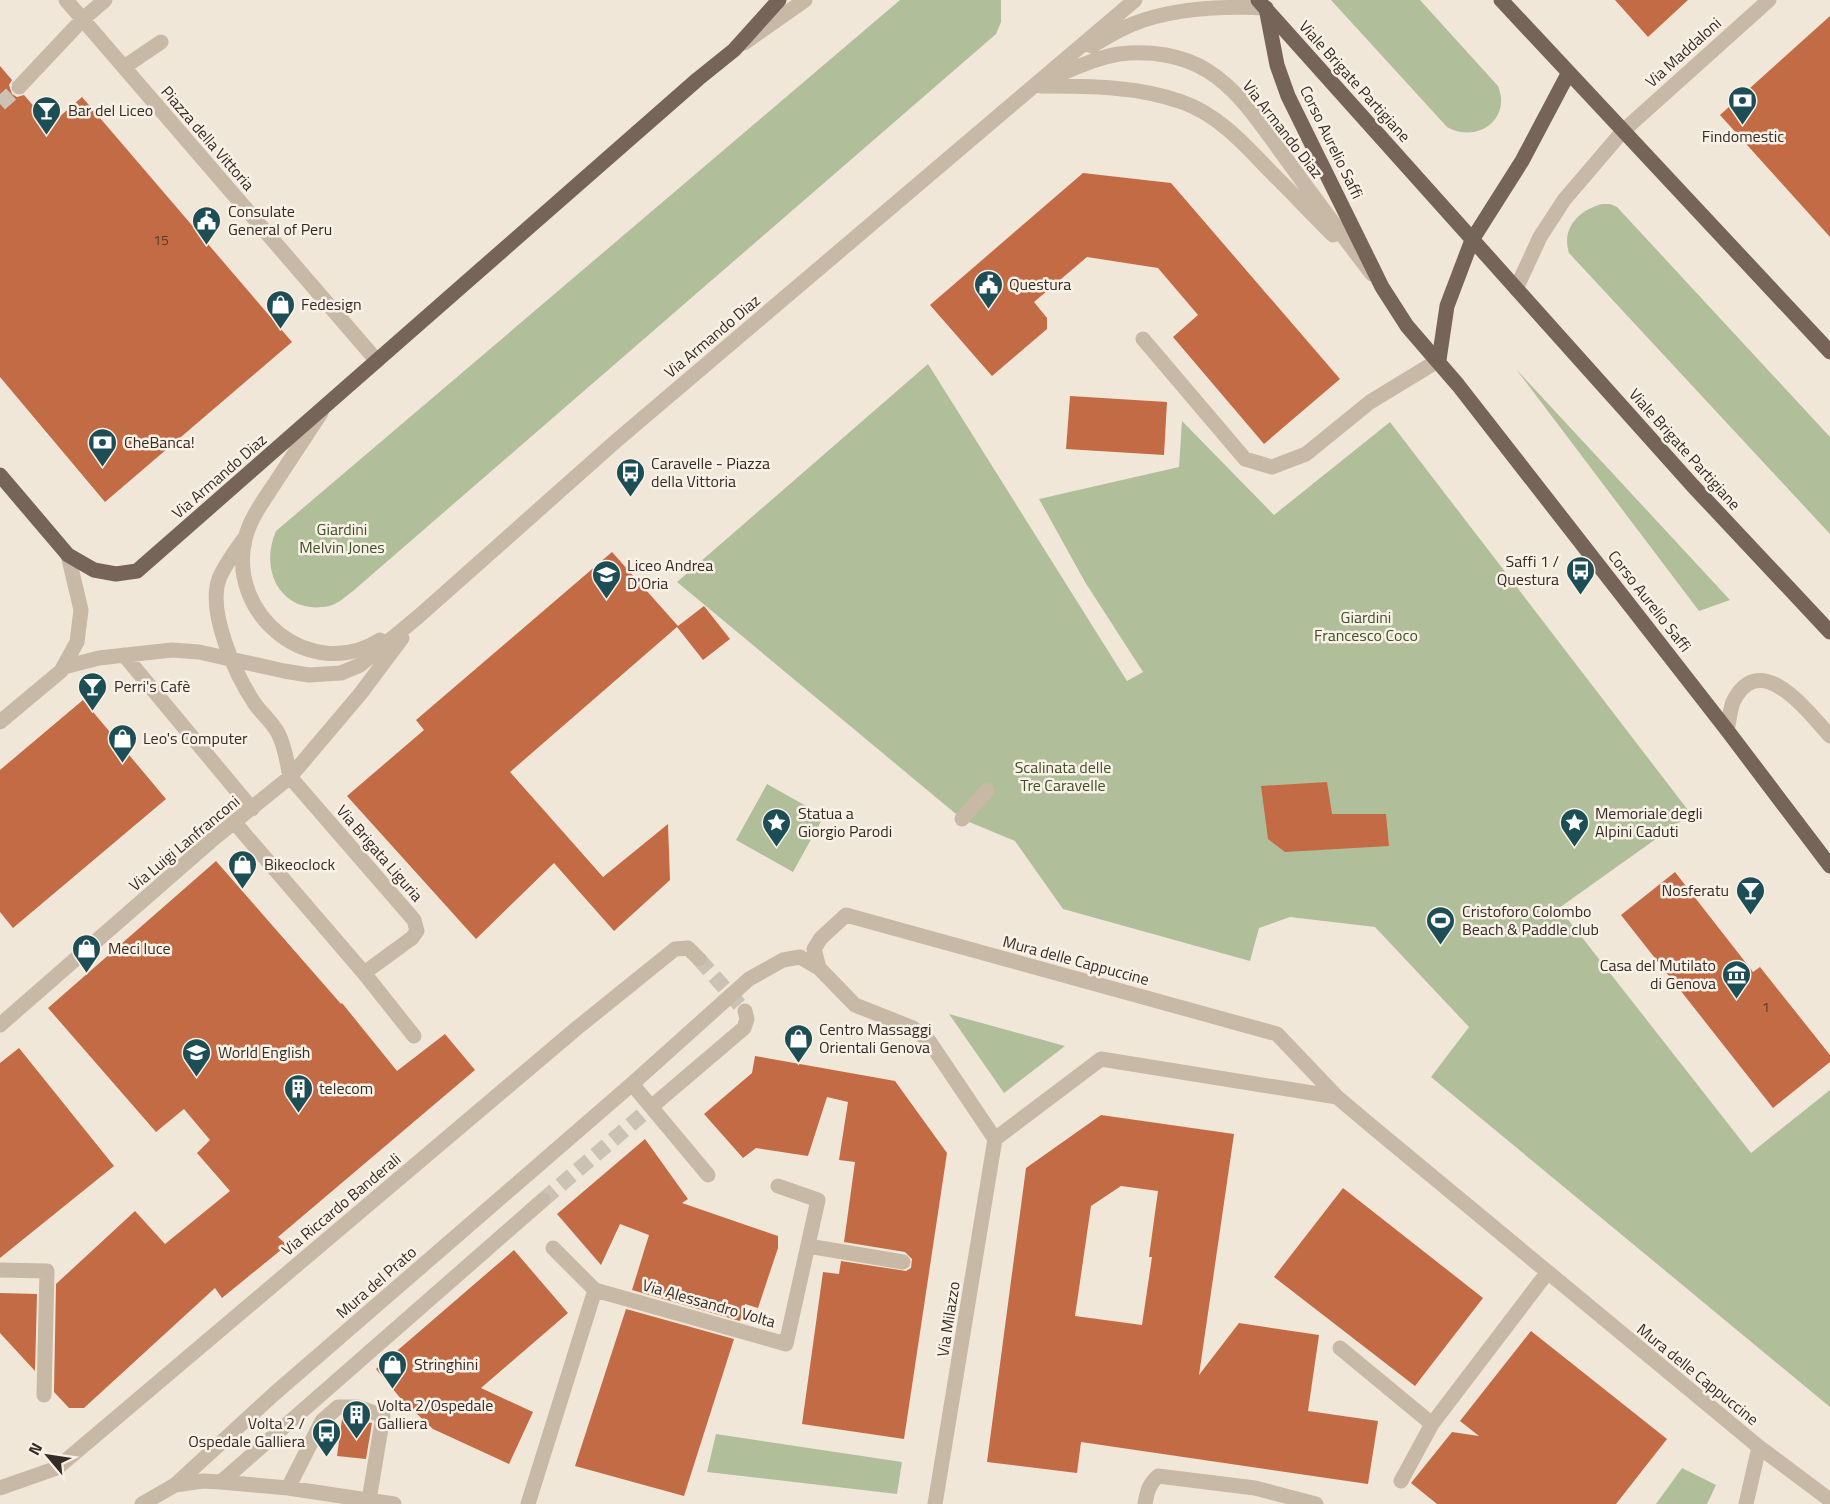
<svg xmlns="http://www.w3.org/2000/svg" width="1830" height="1504" font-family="'Titillium Web',sans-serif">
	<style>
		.green { fill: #b0bf9a }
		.building { fill: #c36b45; fill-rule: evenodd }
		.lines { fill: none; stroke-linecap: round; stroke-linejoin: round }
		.minor-tunnel { stroke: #cbc2b5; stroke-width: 15; stroke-dasharray: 15 8; stroke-linecap: butt }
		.minor { stroke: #c8b8a6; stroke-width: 15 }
		.major { stroke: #766458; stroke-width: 15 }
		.labels { text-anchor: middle; stroke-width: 5; stroke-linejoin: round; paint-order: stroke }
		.number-label { font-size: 14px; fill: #583c2e }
		.street-label { font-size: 16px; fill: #352c27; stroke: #f9f1e6 }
		.poi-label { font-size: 16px; fill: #352c27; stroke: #f9f1e6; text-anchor: start }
		.park-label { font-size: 16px; fill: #41522b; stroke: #f9f1e6 }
	</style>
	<rect width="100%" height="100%" fill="#f1e7d9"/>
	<path class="green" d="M900,0H1001V22L996,34L353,591C346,596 338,604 329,606C283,616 258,572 276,531Z
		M1331,0H1420L1498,86C1512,120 1476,144 1447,127Z
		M1602,204H1610L1617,207L1830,437V534L1569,253C1561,228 1579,210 1602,204Z
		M928,364L1127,681L1143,672L1085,582L1039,499L1179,467L1182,421L1274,515L1390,422L1691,814L1559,908L1751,1153L1830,1090V1407L1431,1077L1469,1027L1375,927L1290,917L1259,928L1250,961L1063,909L1015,841L962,819L677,582Z
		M1516,369L1730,600L1699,611Z
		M767,784L824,816L793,872L736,840Z
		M949,1014L1065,1046L1004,1093Z
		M716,1434L902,1462L897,1494L707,1472Z
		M1682,1468L1716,1485L1707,1504H1656Z"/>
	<path class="building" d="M1615,0H1688L1648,37Z
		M1830,16V237L1720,115Z
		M0,66L12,80L9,85L12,94L17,97L24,95L50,125L82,97L292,342L105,502L0,377Z
		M1083,173L1171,183L1340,379L1264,444L1173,337L1198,315L1158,268L1087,257L1034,302L1047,318V329L992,376L930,305Z
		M1070,396L1167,402L1164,455L1066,449Z
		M612,552L678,626L704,606L730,639L703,660L677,627L510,772L603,877L668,824L670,880L614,931L554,863L476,939L347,796L424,730L416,720Z
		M83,700L166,799L13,928L0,912V770Z
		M1327,782L1332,814H1386L1389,846L1285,852L1268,839L1261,786Z
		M216,861L341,1004L342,1003L397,1071L445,1034L475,1070L278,1237L287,1245L222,1298L215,1288L84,1408H69L54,1392L56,1284L135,1211L165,1244L230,1191L197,1153L210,1140L184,1109L156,1132L48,1008Z
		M1675,872L1753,972L1760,967L1830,1055V1062L1773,1108L1621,915Z
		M19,1048L114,1166L0,1258V1063Z
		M755,1056L895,1081L947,1153L904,1439L802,1424L823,1272L839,1274L841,1261L906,1271L911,1268L912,1259L905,1252L844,1242L855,1162L839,1160L848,1102L827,1097L808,1156L756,1148L743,1158L704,1114L752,1073Z
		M1101,1115L1234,1134L1199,1375L1239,1323L1319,1335L1308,1411L1378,1421L1368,1484L1081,1442L1077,1473L987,1462L1026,1168ZM1121,1186L1158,1191L1149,1257H1152L1142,1325L1075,1316L1091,1206Z
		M645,1139L688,1199L682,1203L778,1236V1248L758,1308L745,1304L740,1321L632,1290L649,1235L620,1224L601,1265L557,1214Z
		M1343,1188L1483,1298L1415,1386L1274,1277Z
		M514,1250L568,1313L481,1388L533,1412L509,1464L433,1429L402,1400L376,1369Z
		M0,1293L37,1294L35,1371L0,1333Z
		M626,1309L734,1339L684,1496L575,1466Z
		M1531,1331L1667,1439L1616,1504H1437L1411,1483L1452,1432L1479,1436L1460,1421Z
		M342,1419L372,1423L366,1459L337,1456Z"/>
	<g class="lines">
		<path class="minor-tunnel" d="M0,104L19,87
			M699,959L745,1011
			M543,1200L657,1102"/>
		<path class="minor" d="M66,0L377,361
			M744,43L805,0
			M1092,46C1105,38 1118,30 1133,24C1173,8 1223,6 1266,8
			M124,67L161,42
			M1046,80C1069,71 1094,58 1119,54C1149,50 1183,55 1208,71C1240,91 1262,126 1284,156C1313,196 1342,235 1372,274
			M1041,86C1088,86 1137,86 1182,102C1219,115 1245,145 1271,172C1292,193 1312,214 1333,235
			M19,87L83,19L105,0
			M1516,289L1540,237L1564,200L1623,131L1769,0
			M1143,339L1245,459L1272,467L1306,454L1370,402L1439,360
			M321,413C306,436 290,460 275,483C264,500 250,518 245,539C227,616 311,683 380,640
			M124,655L252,809
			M64,667L99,658L172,650L199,652L284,671L309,675L341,673L360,665L419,616L616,441L1135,0
			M0,722L61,671L77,642L81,610L68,555
			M1727,730C1729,722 1730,710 1733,702C1760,647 1808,712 1830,736
			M962,819L987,790
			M235,823L364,973L412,938L417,931L414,920L290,777C287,762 285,746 278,733C272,722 262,714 255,704C236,676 207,612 219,579C225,564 236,550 246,536
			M819,968L814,949L821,938L846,915L1277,1034L1337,1097L1375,1129L1759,1447L1830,1500
			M364,973L414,1036
			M0,1025L212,840L290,777L361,693L402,638
			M632,1084L708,1175
			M657,1102L744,1028L747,1019L745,1011
			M808,1246L903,1262
			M553,1248L595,1290
			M0,1270L47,1271L44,1395
			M1340,1348L1432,1424
			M1401,1481L1432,1424L1547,1273
			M221,1482L543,1200
			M175,1485L203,1481L221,1482L288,1488L394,1504
			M0,1488L57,1468L577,1028L675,949L688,948L699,959
			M288,1488L322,1421L338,1407H358L383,1416L369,1500
			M142,1504L175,1485L274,1394L632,1084L749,979L783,960L800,957L819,968L855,1005L913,1028L929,1041L995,1139L1101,1059L1337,1097
			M528,1504L595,1290L786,1344L818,1200L778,1186
			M935,1504L995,1139
			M1145,1504C1147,1492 1149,1484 1158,1476L1255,1488L1316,1504
			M1746,1504L1759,1447"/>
		<path class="major" d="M1258,0L1693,486L1830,632
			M1501,0L1830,352
			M1266,8L1277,65L1288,96L1382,287L1407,326L1458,385L1727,730L1830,866
			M1439,360L1447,306L1472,240L1522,161L1568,74
			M0,475L68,555L94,570L116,574L137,571L698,79L734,50L779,0"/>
	</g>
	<defs>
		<symbol id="bank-pin" viewBox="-11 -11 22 30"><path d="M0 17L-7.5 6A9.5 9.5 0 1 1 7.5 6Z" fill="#1d4e55" stroke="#f9f1e6"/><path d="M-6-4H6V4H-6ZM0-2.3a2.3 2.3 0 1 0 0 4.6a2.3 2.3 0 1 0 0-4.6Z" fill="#fff"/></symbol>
		<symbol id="bar-pin" viewBox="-11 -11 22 30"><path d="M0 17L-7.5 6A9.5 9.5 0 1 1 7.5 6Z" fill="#1d4e55" stroke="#f9f1e6"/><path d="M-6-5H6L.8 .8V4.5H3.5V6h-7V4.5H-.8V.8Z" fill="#fff"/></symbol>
		<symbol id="civic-pin" viewBox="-11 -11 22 30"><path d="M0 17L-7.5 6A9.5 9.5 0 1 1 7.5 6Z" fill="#1d4e55" stroke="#f9f1e6"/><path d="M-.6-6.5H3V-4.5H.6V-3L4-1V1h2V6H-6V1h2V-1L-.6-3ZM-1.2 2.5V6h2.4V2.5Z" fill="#fff"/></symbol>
		<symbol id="shop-pin" viewBox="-11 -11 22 30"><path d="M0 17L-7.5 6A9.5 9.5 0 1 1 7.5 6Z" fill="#1d4e55" stroke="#f9f1e6"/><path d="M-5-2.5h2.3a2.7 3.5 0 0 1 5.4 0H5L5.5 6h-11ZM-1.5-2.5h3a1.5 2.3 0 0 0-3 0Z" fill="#fff"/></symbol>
		<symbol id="bus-pin" viewBox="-11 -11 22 30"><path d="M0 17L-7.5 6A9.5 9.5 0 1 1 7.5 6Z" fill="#1d4e55" stroke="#f9f1e6"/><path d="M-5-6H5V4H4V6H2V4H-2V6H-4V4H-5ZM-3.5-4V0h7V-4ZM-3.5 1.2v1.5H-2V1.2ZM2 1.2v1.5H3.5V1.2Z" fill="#fff"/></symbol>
		<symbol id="university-pin" viewBox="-11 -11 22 30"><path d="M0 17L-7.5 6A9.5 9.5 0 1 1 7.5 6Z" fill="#1d4e55" stroke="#f9f1e6"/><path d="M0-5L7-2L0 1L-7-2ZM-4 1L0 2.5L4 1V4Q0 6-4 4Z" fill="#fff"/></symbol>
		<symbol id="sight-pin" viewBox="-11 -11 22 30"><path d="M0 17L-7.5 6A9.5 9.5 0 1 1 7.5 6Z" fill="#1d4e55" stroke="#f9f1e6"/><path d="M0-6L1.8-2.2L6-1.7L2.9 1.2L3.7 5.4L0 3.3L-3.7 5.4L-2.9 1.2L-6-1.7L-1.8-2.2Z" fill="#fff"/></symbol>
		<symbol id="stadium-pin" viewBox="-11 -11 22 30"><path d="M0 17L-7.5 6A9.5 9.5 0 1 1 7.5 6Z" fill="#1d4e55" stroke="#f9f1e6"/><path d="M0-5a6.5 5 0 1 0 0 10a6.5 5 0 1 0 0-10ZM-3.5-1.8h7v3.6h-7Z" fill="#fff"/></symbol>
		<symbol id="museum-pin" viewBox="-11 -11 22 30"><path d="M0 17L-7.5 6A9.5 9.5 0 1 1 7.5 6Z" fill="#1d4e55" stroke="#f9f1e6"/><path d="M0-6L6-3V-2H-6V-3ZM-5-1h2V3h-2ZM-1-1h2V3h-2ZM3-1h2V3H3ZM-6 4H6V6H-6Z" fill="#fff"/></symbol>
		<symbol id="school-pin" viewBox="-11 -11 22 30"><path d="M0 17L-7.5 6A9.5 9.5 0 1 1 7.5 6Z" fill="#1d4e55" stroke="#f9f1e6"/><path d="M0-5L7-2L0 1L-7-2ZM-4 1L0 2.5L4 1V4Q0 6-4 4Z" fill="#fff"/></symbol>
		<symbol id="building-pin" viewBox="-11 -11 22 30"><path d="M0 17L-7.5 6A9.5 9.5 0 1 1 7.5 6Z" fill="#1d4e55" stroke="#f9f1e6"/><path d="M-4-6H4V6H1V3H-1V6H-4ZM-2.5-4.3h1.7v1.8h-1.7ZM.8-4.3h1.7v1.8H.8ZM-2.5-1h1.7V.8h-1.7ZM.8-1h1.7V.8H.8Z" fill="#fff"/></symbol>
	</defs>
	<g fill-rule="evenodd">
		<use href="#bank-pin" x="1726" y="84" width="33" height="45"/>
		<use href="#bar-pin" x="30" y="94" width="33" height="45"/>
		<use href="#civic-pin" x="190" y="204" width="33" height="45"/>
		<use href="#civic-pin" x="972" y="268" width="33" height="45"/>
		<use href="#shop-pin" x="264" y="288" width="33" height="45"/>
		<use href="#bank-pin" x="86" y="426" width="33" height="45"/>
		<use href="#bus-pin" x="614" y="456" width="33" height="45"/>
		<use href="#bus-pin" x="1564" y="554" width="33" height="45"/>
		<use href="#university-pin" x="590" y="558" width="33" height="45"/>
		<use href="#bar-pin" x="76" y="670" width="33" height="45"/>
		<use href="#shop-pin" x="106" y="722" width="33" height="45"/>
		<use href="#sight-pin" x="760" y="806" width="33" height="45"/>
		<use href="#sight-pin" x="1558" y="806" width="33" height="45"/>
		<use href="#shop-pin" x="226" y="848" width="33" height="45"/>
		<use href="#bar-pin" x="1734" y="874" width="33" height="45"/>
		<use href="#stadium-pin" x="1424" y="904" width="33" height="45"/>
		<use href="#shop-pin" x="70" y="932" width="33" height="45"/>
		<use href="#museum-pin" x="1720" y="958" width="33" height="45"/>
		<use href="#shop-pin" x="782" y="1022" width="33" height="45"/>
		<use href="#school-pin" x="180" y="1036" width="33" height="45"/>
		<use href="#building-pin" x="282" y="1072" width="33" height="45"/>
		<use href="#shop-pin" x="376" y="1348" width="33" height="45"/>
		<use href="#building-pin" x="340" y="1398" width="33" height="45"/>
		<use href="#bus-pin" x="310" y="1416" width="33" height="45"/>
	</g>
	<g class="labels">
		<g class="number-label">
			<text x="161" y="245">15</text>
			<text x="1766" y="1012">1</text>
		</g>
		<g class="street-label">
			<text transform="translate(1683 52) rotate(-42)" y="6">Via Maddaloni</text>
			<text transform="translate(1355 81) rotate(48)" y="6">Viale Brigate Partigiane</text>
			<text transform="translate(1283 129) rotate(52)" y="6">Via Armando Diaz</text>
			<text transform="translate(208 138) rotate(49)" y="6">Piazza della Vittoria</text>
			<text transform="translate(1332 142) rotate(64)" y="6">Corso Aurelio Saffi</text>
			<text transform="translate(712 336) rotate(-40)" y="6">Via Armando Diaz</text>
			<text transform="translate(1685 449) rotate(48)" y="6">Viale Brigate Partigiane</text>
			<text transform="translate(219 476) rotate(-41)" y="6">Via Armando Diaz</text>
			<text transform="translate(1650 601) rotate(52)" y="6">Corso Aurelio Saffi</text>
			<text transform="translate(184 843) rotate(-40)" y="6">Via Luigi Lanfranconi</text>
			<text transform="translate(380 853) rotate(49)" y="6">Via Brigata Liguria</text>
			<text transform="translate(1076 960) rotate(15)" y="6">Mura delle Cappuccine</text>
			<text transform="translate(341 1204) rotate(-40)" y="6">Via Riccardo Banderali</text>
			<text transform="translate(376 1282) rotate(-41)" y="6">Mura del Prato</text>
			<text transform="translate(709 1303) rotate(16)" y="6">Via Alessandro Volta</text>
			<text transform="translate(948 1319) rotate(-81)" y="6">Via Milazzo</text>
			<text transform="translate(1698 1374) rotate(39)" y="6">Mura delle Cappuccine</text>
		</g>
		<g class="poi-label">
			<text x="68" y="116">Bar del Liceo</text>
			<text x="1743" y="142" text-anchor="middle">Findomestic</text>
			<text x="228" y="217">Consulate<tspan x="228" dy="18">General of Peru</tspan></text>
			<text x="1009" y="290">Questura</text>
			<text x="301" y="310">Fedesign</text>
			<text x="124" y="448">CheBanca!</text>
			<text x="651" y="469">Caravelle - Piazza<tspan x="651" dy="18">della Vittoria</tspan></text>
			<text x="1559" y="567" text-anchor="end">Saffi 1 /<tspan x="1559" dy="18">Questura</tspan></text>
			<text x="627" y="571">Liceo Andrea<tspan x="627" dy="18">D'Oria</tspan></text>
			<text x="114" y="692">Perri's Cafè</text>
			<text x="143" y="744">Leo's Computer</text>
			<text x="798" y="819">Statua a<tspan x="798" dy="18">Giorgio Parodi</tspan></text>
			<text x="1595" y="819">Memoriale degli<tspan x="1595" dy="18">Alpini Caduti</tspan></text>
			<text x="264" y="870">Bikeoclock</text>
			<text x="1729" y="896" text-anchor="end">Nosferatu</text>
			<text x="1462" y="917">Cristoforo Colombo<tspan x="1462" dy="18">Beach &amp; Paddle club</tspan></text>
			<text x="108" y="954">Meci luce</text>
			<text x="1716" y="971" text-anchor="end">Casa del Mutilato<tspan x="1716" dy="18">di Genova</tspan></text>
			<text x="819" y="1035">Centro Massaggi<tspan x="819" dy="18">Orientali Genova</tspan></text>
			<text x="218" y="1058">World English</text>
			<text x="319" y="1094">telecom</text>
			<text x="414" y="1370">Stringhini</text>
			<text x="377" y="1411">Volta 2/Ospedale<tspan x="377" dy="18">Galliera</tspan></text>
			<text x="305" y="1429" text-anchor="end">Volta 2 /<tspan x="305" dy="18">Ospedale Galliera</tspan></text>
		</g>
		<g class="park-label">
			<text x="342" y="535">Giardini<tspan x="342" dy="18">Melvin Jones</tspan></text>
			<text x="1366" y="623">Giardini<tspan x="1366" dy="18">Francesco Coco</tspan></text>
			<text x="1063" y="773">Scalinata delle<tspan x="1063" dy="18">Tre Caravelle</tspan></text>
		</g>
	</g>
	<g transform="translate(48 1456) rotate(299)" stroke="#f9f1e6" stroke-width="4.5" paint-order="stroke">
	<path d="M0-4.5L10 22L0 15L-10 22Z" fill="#352c27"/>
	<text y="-9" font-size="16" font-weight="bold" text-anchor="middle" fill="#352c27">N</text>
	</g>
</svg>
